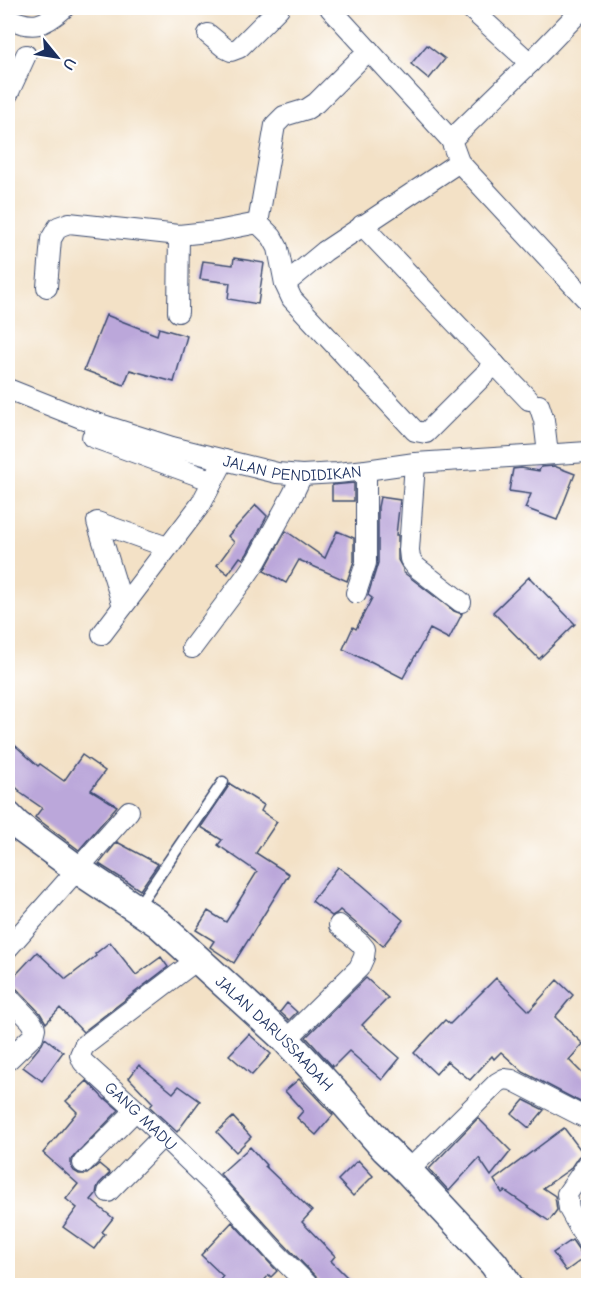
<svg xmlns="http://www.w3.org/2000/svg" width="596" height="1293" font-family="'Comic Neue',sans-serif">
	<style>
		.building { fill: #bba7da }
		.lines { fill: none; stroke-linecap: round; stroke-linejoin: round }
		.lane-casing { stroke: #3b4a6e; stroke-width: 13 }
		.street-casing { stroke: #3b4a6e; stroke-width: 22 }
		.secondary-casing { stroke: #3b4a6e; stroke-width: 31 }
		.lane { stroke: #fff; stroke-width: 10 }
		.street { stroke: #fff; stroke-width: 20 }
		.secondary { stroke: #fff; stroke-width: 28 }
		.labels { text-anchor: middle; stroke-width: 4.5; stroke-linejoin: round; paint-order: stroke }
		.street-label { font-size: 16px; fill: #1b2f5e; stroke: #fff }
	</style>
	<rect width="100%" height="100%" fill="#fff"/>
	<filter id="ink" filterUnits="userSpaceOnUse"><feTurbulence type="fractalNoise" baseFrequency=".0167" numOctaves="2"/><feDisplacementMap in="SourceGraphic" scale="12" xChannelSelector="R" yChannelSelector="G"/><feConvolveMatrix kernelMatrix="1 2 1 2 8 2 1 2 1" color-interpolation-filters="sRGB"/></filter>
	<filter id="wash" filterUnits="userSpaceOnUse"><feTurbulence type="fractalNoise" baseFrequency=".008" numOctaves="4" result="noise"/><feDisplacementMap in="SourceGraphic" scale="24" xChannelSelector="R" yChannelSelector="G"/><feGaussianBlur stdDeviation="1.35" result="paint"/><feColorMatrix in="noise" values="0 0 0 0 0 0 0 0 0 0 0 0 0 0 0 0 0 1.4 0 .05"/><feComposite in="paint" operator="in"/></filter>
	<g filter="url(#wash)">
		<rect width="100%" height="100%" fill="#f3e1c6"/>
		<g id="blocks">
			<path class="building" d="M427,45L445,59L429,79L411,64Z
				M234,258L264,263L258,304L228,299L230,283L200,279L203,261L233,265Z
				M106,315L157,335L159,328L187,336L174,382L130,370L124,385L84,370Z
				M554,466L575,474L557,520L525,508L531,494L509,491L513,469L521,468L539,471L541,467Z
				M354,483V501H332V485Z
				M380,497L400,500L396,535H398V560L403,569V572L454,611L462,614L449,639L430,629L403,678L370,661L369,662L343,649L353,627L356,629L372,598L368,595L378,563V507Z
				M256,505L267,516L247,554L243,559L240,557L228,574L217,565L234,542L228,536Z
				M286,531L325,558L337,531L354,538V561L347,581L299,560L286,583L264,571Z
				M529,577L575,624L539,659L493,612Z
				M8,739L38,766L40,764L64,781L82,755L105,771L91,790L117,806L79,850L35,817L42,808L19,792L20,791L8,780Z
				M230,784L264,805L261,811L277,822L256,853L289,874L234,963L210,947L214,941L196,930L208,911L226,922L257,872L218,845L222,840L201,827Z
				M117,842L158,864L140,890L99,864Z
				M338,867L360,883L403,920L383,946L340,910L337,913L332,916L312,901Z
				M110,942L136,975L161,957L168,967L83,1032L60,1008L46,1023L40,1013L17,989L12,986L8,985V983L37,952L66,979L96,956L95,954Z
				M366,978L388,998L362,1025L400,1058L382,1080L349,1051L333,1067L306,1037Z
				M496,978L529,1011L557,980L573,995L555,1017L583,1044L569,1060L588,1079V1097L582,1103L523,1072L501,1052L494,1059L492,1056L470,1080L447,1061L436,1074L414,1053L445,1020L450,1024Z
				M287,1003L297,1012L289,1020L280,1012Z
				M249,1034L271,1054L252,1075L229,1055Z
				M45,1038L63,1052L42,1081L23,1067L42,1044Z
				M139,1065L173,1093L179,1086L200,1101L177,1132L150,1107L153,1103L129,1078Z
				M299,1079L333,1115L316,1135L297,1118L303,1111L285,1091Z
				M87,1081L105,1100L106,1099L119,1110L75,1155L71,1160V1166L74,1171L79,1174H87L99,1164L110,1173L99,1184L97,1188L96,1194L91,1200L113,1218L102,1232L105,1234L94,1249L63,1227L77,1208L66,1199L78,1184L43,1153L77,1112L66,1101Z
				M524,1100L544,1110L529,1128L512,1114Z
				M233,1117L251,1137L236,1152L217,1132Z
				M478,1118L511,1151L491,1176L479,1158L449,1191L429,1169Z
				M564,1128L583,1153L578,1157L570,1169L543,1188L555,1196L557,1210L549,1221L505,1191L502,1193L494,1180Z
				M250,1147L266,1165L265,1166L312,1211L302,1222L335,1256L331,1261L356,1286H321L317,1278L283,1243L220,1174Z
				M358,1160L373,1176L353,1196L338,1180Z
				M232,1222L277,1271L271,1277L269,1275L259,1286H215L223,1276L201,1255Z
				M572,1240L581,1253L588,1255L566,1271L553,1253Z"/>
		</g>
	</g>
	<g filter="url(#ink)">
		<use href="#blocks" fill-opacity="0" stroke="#3b4a6e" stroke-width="1.5"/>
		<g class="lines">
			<defs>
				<path id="lane" d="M136,909L223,782"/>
				<g id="street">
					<path d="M330,8L451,140"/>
					<path d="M470,8L530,63L451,140L459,162L588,301"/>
					<path d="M8,18C33,30 44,26 64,8"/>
					<path d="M208,34L225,48L231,51L239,48L279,8"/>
					<path d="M530,63L583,8"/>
					<path d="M8,94L26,55"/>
					<path d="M258,223L275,125L284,116L307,109L316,103L369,50"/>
					<path d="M362,225L529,400"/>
					<path d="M285,284L325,251L459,162"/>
					<path d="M47,287L51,239L58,227L69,223L179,235L217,231L258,223L272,237L278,248L285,284L292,299L415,431L426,433L495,364"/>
					<path d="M178,312L179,235"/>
					<path id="s1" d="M8,389L81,418L172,447L277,473L302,475L337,473L366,470L415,463L588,452"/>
					<path d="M539,405L544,420L548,454"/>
					<path d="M92,437L213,481"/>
					<path d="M415,463L409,550L410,559L416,567L461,602"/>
					<path d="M356,593L366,563V470"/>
					<path d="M123,606L97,522L167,547"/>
					<path d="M102,634L201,504L224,460"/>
					<path d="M192,648L246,576L257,560L293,494L302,475"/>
					<path d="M8,948L129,811"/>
					<path id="s2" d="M198,959L84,1046L80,1055L83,1062L136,1110L219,1190L274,1251L309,1286"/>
					<path d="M8,997L31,1021L35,1028L33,1036L8,1060"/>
					<path d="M286,1040L359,968L364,957L365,949L360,943L339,925"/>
					<path d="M83,1163L136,1110"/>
					<path d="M588,1164L567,1194L569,1209L588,1243"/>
					<path d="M408,1171L497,1083L504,1079L512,1080L588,1119"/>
					<path d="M108,1192L162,1137"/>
				</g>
				<g id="secondary">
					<path id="s3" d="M8,816L17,825L77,869L158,923L286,1040L339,1097L385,1149L408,1171L463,1230L494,1264L509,1286"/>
				</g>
			</defs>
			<use href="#lane" class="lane-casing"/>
			<use href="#street" class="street-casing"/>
			<use href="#secondary" class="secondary-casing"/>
			<use href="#lane" class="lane"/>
			<use href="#street" class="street"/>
			<use href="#secondary" class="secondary"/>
		</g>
	</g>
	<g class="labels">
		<g class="street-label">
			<text dy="6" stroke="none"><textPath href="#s1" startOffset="297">JALAN PENDIDIKAN</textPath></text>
			<text dy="6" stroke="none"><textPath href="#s3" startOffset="345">JALAN DARUSSAADAH</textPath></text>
			<text dy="6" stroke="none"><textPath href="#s2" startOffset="240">GANG MADU</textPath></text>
		</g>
	</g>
	<rect width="596" height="1293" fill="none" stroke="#fff" stroke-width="30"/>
	<g transform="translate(57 57) rotate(120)" stroke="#ffffff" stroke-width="4.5" paint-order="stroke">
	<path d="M0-4.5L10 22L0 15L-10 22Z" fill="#1b2f5e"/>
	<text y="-9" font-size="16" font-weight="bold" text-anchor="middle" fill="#1b2f5e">U</text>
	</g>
</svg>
